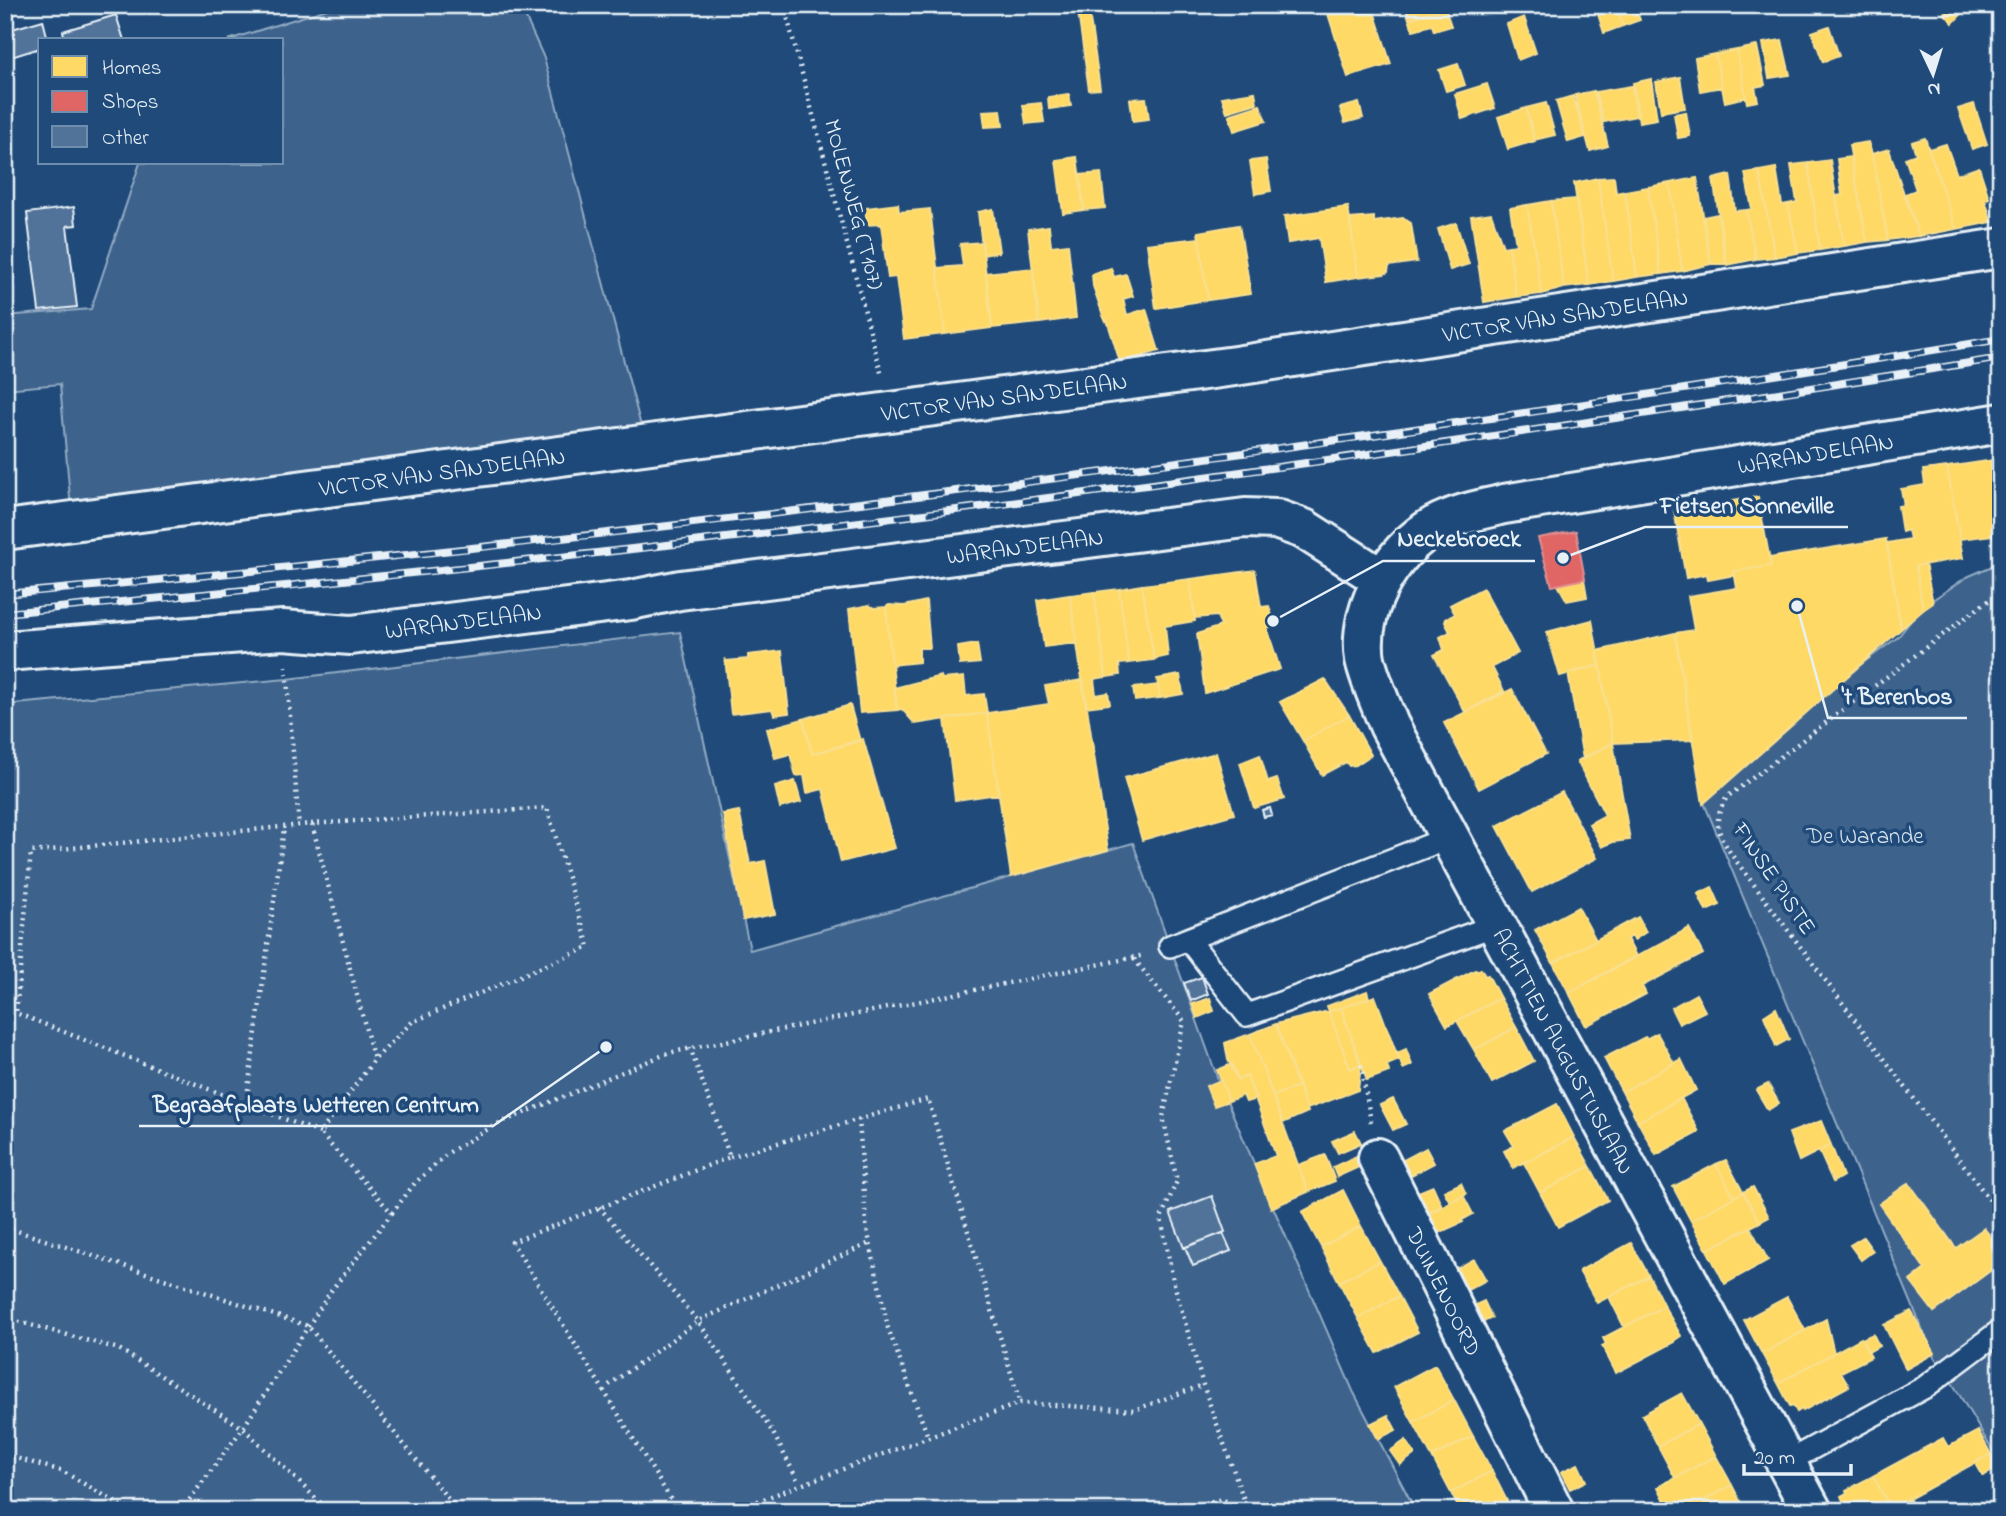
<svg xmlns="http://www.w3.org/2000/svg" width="2006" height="1516" font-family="'Indie Flower',sans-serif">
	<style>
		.green { fill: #3c628c; stroke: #92aac2; stroke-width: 2 }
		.homes { fill: #ffd966; stroke: #f8e092; stroke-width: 2 }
		.shops { fill: #e06666; stroke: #e29092; stroke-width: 2 }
		.building { fill: #517399; stroke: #e8f1f8; stroke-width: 2 }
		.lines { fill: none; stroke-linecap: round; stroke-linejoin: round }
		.service-casing { stroke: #e8f1f8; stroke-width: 26 }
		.minor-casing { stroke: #e8f1f8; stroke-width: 44 }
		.secondary-casing { stroke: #e8f1f8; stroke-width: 44 }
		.path { stroke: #e8f1f8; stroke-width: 4.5; stroke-dasharray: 2 5; stroke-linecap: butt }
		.service { stroke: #1f4a7a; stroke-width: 21 }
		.minor { stroke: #1f4a7a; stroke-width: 38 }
		.secondary { stroke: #1f4a7a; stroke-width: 38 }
		.rail-casing { stroke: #e8f1f8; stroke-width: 8 }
		.rail { stroke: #1f4a7a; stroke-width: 5; stroke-dasharray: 16; stroke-linecap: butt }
		.labels { text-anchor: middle; stroke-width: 7; stroke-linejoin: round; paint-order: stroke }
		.street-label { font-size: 23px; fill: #e8f1f8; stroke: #1f4a7a }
		.park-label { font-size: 23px; fill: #d7e3ed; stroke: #1f4a7a }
		.leader { fill: none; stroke: #e8f1f8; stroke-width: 2.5 }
		.callout-dot { fill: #e8f1f8; stroke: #1f4a7a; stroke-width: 2.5 }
		.callout-label { font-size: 24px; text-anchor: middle; font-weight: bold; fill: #e8f1f8; stroke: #1f4a7a; stroke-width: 7; stroke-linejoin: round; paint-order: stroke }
	</style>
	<rect width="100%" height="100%" fill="#1f4a7a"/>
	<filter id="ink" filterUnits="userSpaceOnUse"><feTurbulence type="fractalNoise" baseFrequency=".0143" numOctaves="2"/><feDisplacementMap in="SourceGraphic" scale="14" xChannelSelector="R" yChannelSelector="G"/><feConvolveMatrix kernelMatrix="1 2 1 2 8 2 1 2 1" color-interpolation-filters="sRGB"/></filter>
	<g filter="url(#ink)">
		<path class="green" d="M340,5H520L544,58L641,426L71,509L60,384L5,389V316L91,309L140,163H282V40H228Z
			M2001,562V1465L1953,1384L1933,1355L1702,798L1805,706L1898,637L1922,607L1967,577Z
			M680,632L750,950L1133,843L1220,1085L1353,1391L1416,1511H5V705L287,679Z"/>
		<path class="homes" d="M1077,5H1088L1100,89L1089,90Z
			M1355,5H1372L1391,64L1348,77L1328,14Z
			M1405,5H1444L1445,8L1409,19Z
			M1595,5H1616L1623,26L1604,33Z
			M1616,5H1634L1640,20L1623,26Z
			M1808,5H1830L1809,11Z
			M1952,5H1970L1953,23L1944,13Z
			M1445,8L1451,26L1434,31L1432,25L1413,30L1409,19Z
			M1524,17L1536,53L1518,60L1507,24Z
			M1829,26L1839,56L1823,62L1812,32Z
			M1782,40L1790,75L1769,78L1763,43Z
			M1757,46L1765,85L1755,87L1758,101L1747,103L1737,50Z
			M1737,50L1746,97L1725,102L1715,54Z
			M1715,54L1722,87L1700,91L1695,58Z
			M1458,64L1465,85L1446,91L1439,70Z
			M1680,77L1685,108L1661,112L1656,82Z
			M1651,79L1657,119L1639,122L1633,83Z
			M1487,84L1495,108L1462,119L1455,94Z
			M1632,86L1637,116L1604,122L1595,92Z
			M1594,91L1608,146L1590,151L1575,95Z
			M1255,92L1257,103L1227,112L1222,97Z
			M1069,94L1071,106L1049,109L1048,97Z
			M1573,96L1585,137L1568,142L1556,101Z
			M1146,98L1149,119L1133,121L1130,99Z
			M1041,103L1044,122L1026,124L1023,105Z
			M1359,103L1363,118L1345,123L1340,108Z
			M1546,103L1555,135L1534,140L1526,108Z
			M1974,104L1987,144L1972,149L1958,109Z
			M1260,105L1266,121L1234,131L1229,115Z
			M1526,108L1535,141L1508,149L1498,117Z
			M1001,110L1003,126L985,127L983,111Z
			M1686,112L1690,136L1678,138L1674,114Z
			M1925,138L1956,229L1919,236L1905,194L1916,190L1905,158L1916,154L1912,142Z
			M1868,142L1872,154L1888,240L1867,242L1849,145Z
			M1946,144L1957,175L1979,167L1989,198L1985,200L1992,222L1956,229L1929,149Z
			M1889,149L1904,194L1919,236L1888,240L1872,154Z
			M1077,157L1084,210L1063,213L1056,160Z
			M1851,157L1867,242L1844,246L1836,196L1842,195L1837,159Z
			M1266,159L1271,191L1255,194L1250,161Z
			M1830,160L1844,246L1820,250L1808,163Z
			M1808,163L1820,250L1798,253L1788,204L1797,202L1791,165Z
			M1776,168L1782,205L1788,204L1798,253L1775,257L1759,171Z
			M1759,171L1775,257L1756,259L1746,210L1752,209L1745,173Z
			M1101,173L1105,208L1084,210L1080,175Z
			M1730,175L1735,211L1746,210L1756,259L1727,265L1713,179Z
			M1614,177L1616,193L1625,191L1637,277L1613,281L1598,178Z
			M1598,178L1613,281L1589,285L1574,183Z
			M1697,178L1711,264L1682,271L1670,183Z
			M1670,183L1682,271L1661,274L1648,187Z
			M1648,187L1661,274L1637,277L1625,191Z
			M1576,199L1589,285L1564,288L1551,201Z
			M1551,201L1564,288L1542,294L1527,205Z
			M898,204L899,212L930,209L945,334L904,339L896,277L888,278L881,224L867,225L865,208Z
			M1527,205L1542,294L1516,297L1509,246L1516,245L1510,208Z
			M1348,207L1358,277L1326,282L1319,238L1288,243L1284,216Z
			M993,209L999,252L983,255L978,212Z
			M1491,213L1503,247L1509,246L1516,297L1484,302L1471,216Z
			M1718,214L1726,264H1711L1703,217Z
			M1374,217V222L1403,218L1411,223L1417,262L1389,266L1388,272L1384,274L1358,277L1350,219Z
			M1456,223L1469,264L1450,270L1438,229Z
			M1239,225L1251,294L1208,300L1198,232Z
			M1049,226L1051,246L1068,244L1076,318L1039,323L1028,229Z
			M1199,238L1208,300L1156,308L1147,244Z
			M982,242L992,328L945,334L937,268L963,266L960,244Z
			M1033,268L1039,323L992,328L986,273Z
			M1111,268L1114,277L1126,274L1133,296L1123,299L1127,315L1146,309L1159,351L1120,362L1107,320L1105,321L1093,286L1092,274Z
			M2001,459V562L1997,563L1993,535L1960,539L1947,467Z
			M1947,467L1963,558L1916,566L1923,610L1901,629L1887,543L1910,539L1908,530L1902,532L1898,506L1904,505L1901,489L1925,485L1923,470Z
			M1758,497L1771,566L1734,571L1735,575L1708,580L1707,574L1686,578L1674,510Z
			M1886,539L1901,629L1703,804L1675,633L1694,630L1688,596L1737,588L1734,571L1771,566L1769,558Z
			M1925,564L1933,603L1923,610L1916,566Z
			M1255,570L1261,607L1269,606L1275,625L1267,628L1280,669L1205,693L1197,634L1221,626L1217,616L1195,618L1190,579Z
			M1190,579L1195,621L1165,626L1168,656L1154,659L1142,585Z
			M1584,579L1587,597L1567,601L1558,585Z
			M1142,585L1154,660L1129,663L1119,589Z
			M1483,588L1518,653L1492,667L1504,691L1465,712L1434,655L1444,650L1440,637L1450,632L1445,622L1446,619L1455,614L1450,605Z
			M1119,589L1129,663L1119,664L1120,675L1106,677L1094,592Z
			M1094,592L1106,677L1094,679L1096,695L1108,693L1110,704L1086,707L1070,595Z
			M1070,595L1077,643L1044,647L1037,600Z
			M926,601L930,648H919V662L892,665L886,607L889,605L904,606Z
			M869,605L874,608L886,607L897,710L860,713L849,609Z
			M1592,620L1600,665L1560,676L1547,632Z
			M1675,633L1693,740L1613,743L1597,651Z
			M977,644L980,663L960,665L958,647Z
			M782,651L789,713L774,715L772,709L731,714L725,658L726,661L748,659V655Z
			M1600,665L1613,743L1583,759L1568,673Z
			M1180,675L1183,694L1160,698L1157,679Z
			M941,676L942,679L964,677L966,696L984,694L987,713L915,724L902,709L897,710L894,688Z
			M1325,679L1349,715L1303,741L1280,702Z
			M1083,680L1108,850L1011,877L987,713L1049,704L1045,686Z
			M1158,685L1160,698L1135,701L1133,688Z
			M1512,689L1546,754L1479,789L1444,723Z
			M850,705L860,741L812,754L803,719Z
			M987,713L999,794L955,800L945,719Z
			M1349,715L1371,755L1356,765L1349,766L1346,762L1322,775L1303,741Z
			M803,719L812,754L863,739L895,848L841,862L823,789L807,793L804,775L796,776L790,754L775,758L767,729Z
			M1613,743L1630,840L1613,842L1602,847L1589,824L1605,815L1577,761Z
			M1216,753L1234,814L1142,840L1124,778Z
			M1260,755L1268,782L1277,779L1284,799L1254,808L1240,763Z
			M795,781L801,802L780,808L775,787Z
			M1562,792L1597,858L1532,892L1497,826Z
			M739,811L750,864L765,861L775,914L743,920L723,814Z
			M1712,887L1720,905L1706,911L1698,894Z
			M1578,907L1596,940L1553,963L1535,930Z
			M1638,917L1646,932L1634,940L1632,936L1627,939L1636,956L1569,993L1553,963Z
			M1689,928L1703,954L1642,986L1646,994L1586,1026L1569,993Z
			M1481,969L1485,976L1488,975L1500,998L1447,1026L1429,994L1475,970L1476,971Z
			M1367,991L1369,998L1341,1008L1361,1064L1350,1069L1327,1006Z
			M1696,994L1705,1011L1679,1024L1671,1008Z
			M1375,996L1399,1060L1387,1065L1389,1072L1367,1080L1341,1008Z
			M1210,998L1214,1011L1197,1018L1192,1004Z
			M1500,998L1516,1027L1474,1050L1457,1021Z
			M1341,1008L1361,1065L1358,1090L1307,1109L1276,1024Z
			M1776,1008L1789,1039L1776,1046L1764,1016Z
			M1276,1024L1298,1086L1273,1096L1250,1034Z
			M1516,1027L1534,1061L1492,1083L1474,1050Z
			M1657,1033L1674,1063L1622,1092L1604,1058L1645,1037L1646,1039Z
			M1250,1034L1308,1192L1271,1208L1254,1164L1276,1156L1247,1076L1238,1080L1228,1060L1225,1043Z
			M1406,1049L1412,1065L1403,1069L1397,1053Z
			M1681,1059L1696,1090L1638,1122L1622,1092Z
			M1232,1064L1238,1080L1247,1076L1256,1099L1246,1102L1243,1095L1229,1101L1217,1070Z
			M1221,1080L1229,1101L1214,1106L1206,1086Z
			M1768,1084L1779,1103L1768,1110L1756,1090Z
			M1298,1086L1308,1112L1283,1123L1273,1096Z
			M1681,1098L1699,1132L1656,1155L1638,1122Z
			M1393,1099L1406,1124L1393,1130L1380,1105Z
			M1557,1104L1574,1137L1513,1168L1504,1151L1514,1146L1505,1131Z
			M1821,1121L1831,1145L1799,1161L1789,1133Z
			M1355,1131L1361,1143L1338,1153L1332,1141Z
			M1574,1137L1590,1166L1540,1193L1524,1163Z
			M1831,1145L1843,1176L1833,1182L1819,1151Z
			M1426,1148L1434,1163L1404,1179L1396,1164Z
			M1367,1151L1372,1161L1337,1177L1333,1167Z
			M1325,1155L1335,1181L1308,1192L1298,1165Z
			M1726,1160L1743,1192L1734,1197L1716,1164Z
			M1716,1164L1734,1197L1691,1221L1673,1187Z
			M1590,1166L1608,1200L1558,1227L1540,1193Z
			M1461,1183L1466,1194L1450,1202L1444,1191Z
			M1909,1183L1956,1248L1984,1228L2001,1250V1263L1934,1312L1910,1281L1925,1269L1879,1204Z
			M1433,1186L1442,1206L1421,1216L1411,1195Z
			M1753,1187L1769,1217L1760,1222L1743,1192Z
			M1343,1190L1361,1226L1321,1247L1302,1212Z
			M1743,1192L1760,1222L1707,1250L1691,1221Z
			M1463,1195L1473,1214L1462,1220L1463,1222L1434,1235L1424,1216Z
			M1361,1226L1380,1261L1339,1282L1321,1247Z
			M1750,1227L1768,1260L1725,1284L1707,1250Z
			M1863,1237L1873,1251L1861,1260L1850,1245Z
			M1631,1243L1649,1276L1597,1303L1579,1271Z
			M1474,1259L1486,1280L1464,1292L1453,1271Z
			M1380,1261L1399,1296L1358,1318L1339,1282Z
			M1649,1276L1664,1306L1624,1327L1609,1297Z
			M1399,1296L1418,1332L1377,1353L1358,1318Z
			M1787,1297L1805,1330L1762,1354L1744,1320Z
			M1484,1301L1492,1318L1479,1324L1471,1307Z
			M1664,1306L1681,1336L1675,1340V1342L1616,1373L1602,1346L1606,1344L1603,1338Z
			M1911,1311L1935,1353L1906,1369L1884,1325Z
			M1826,1319L1834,1353L1778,1383L1762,1354Z
			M1873,1334L1879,1346L1868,1352L1862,1339Z
			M1861,1338L1871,1357L1841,1372L1849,1386L1803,1411L1802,1409L1797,1412L1793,1405L1790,1406L1778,1383Z
			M1435,1365L1454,1400L1413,1422L1394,1387Z
			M1682,1393L1699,1424L1658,1446L1642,1415Z
			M1454,1400L1473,1436L1432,1457L1413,1422Z
			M1388,1415L1396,1430L1378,1439L1370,1424Z
			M1699,1424L1716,1456L1675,1478L1658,1446Z
			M1978,1431L1991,1454L1891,1509L1873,1476L1943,1438L1948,1447Z
			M1473,1436L1492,1471L1451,1493L1432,1457Z
			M1406,1440L1415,1454L1400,1465L1390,1451Z
			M1991,1454L1999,1468L1983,1476L1975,1462Z
			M1716,1456L1732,1485L1684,1511H1670L1658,1487Z
			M1578,1464L1586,1481L1570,1489L1561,1472Z
			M1492,1471L1510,1507L1503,1511H1460L1451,1493Z
			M1873,1476L1891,1509L1887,1511H1847L1841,1496L1847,1493L1846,1490Z
			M1732,1485L1745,1511H1684Z
			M1909,1498L1915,1511H1887L1898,1504Z"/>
		<path class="shops" d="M1576,531L1585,579L1552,586L1538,538Z"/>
		<path class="building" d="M116,15L124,40H65L63,31Z
			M43,20L48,40H40V48L5,59V31Z
			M74,207L76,225L67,226L77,307L39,311L27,213Z
			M1270,808L1272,815L1264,817L1262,810Z
			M1202,977L1208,994L1191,1001L1184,983Z
			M1212,1196L1225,1232L1184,1248L1170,1212Z
			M1223,1233L1231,1251L1193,1266L1185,1247Z"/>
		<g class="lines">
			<defs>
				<path id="service" d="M1188,939L1247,1015L1496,925
					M1170,946L1450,837
					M1785,1463L1925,1387L2001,1330"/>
				<g id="minor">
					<path id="s1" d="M5,530L1235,366L2001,248"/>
					<path id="s2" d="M5,651L283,630L351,635L631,600L680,590L1245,518L1276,519L1304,529L1382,579"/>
					<path id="s3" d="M1378,1158L1554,1511"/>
				</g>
				<g id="secondary">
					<path id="s4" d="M1812,1511L1389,725C1381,704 1370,681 1365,659C1356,606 1398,539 1447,520C1465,512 1485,509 1504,504L2001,423"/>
				</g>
			</defs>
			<use href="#service" class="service-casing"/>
			<use href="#minor" class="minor-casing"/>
			<use href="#secondary" class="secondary-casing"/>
			<path class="path" d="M784,5L882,376
				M2001,594L1985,603L1727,797C1712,822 1717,830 1731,854L2001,1215
				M286,666L299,826
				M1134,959L1184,1021L1163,1117L1177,1181L1161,1218L1173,1280L1203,1385L1248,1511
				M1361,1065L1371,1122
				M246,1104L284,828
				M859,1119L866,1224L888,1328L928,1437
				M320,1133L16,1013L31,852L312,824L547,808L589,947L412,1022L374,1060
				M730,1157L928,1099L1020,1403
				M599,1207L698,1321L772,1431L797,1479
				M392,1213L415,1183L448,1153L495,1125L668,1053L1145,955
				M5,1227L308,1326L458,1511
				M5,1318L119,1349L243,1428L329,1511
				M609,1385L698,1321L870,1243
				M5,1455L62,1471L131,1511
				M181,1511L243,1428L331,1291L392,1213L320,1133L374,1060L312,824
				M678,1511L512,1242L730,1157L690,1048
				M731,1511L1020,1403L1134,1410L1203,1385
				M1177,1511L1222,1499L1244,1511"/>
			<use href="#service" class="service"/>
			<use href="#minor" class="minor"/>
			<use href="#secondary" class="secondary"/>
			<defs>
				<path id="rail" d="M5,594C673,535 1339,447 2001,339
					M5,613C240,591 475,568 709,540C1141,490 1571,427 2001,358"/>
			</defs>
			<use href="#rail" class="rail-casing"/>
			<use href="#rail" class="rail"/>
		</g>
	</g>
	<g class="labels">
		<g class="street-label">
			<text transform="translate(855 204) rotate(75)" y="8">MOLENWEG (T107)</text>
			<text dy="8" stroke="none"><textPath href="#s1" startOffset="1575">VICTOR VAN SANDELAAN</textPath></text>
			<text dy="8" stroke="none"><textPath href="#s1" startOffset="1008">VICTOR VAN SANDELAAN</textPath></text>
			<text dy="8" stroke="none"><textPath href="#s4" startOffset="1510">WARANDELAAN</textPath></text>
			<text dy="8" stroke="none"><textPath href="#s1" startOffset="441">VICTOR VAN SANDELAAN</textPath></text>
			<text dy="8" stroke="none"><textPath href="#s2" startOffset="1027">WARANDELAAN</textPath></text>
			<text dy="8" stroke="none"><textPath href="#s2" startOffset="460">WARANDELAAN</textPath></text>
			<text transform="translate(1775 878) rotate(56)" y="8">FINSE PISTE</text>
			<text transform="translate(1564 1051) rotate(62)" y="8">ACHTTIEN AUGUSTUSLAAN</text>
			<text dy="8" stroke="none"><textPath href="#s3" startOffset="149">DUINENOORD</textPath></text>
		</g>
		<g class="park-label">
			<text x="1865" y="843">De Warande</text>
		</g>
	</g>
	<path class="leader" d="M1563 558L1645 527H1848M1273 621L1383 561H1535M1797 606L1828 718H1967M606 1047L493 1126H139"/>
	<g class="callout-dot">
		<circle cx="1563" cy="558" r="7"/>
		<circle cx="1273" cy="621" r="7"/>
		<circle cx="1797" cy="606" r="7"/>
		<circle cx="606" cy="1047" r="7"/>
	</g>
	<g class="callout-label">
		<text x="1747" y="513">Fietsen Sonneville</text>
		<text x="1459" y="546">Neckebroeck</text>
		<text x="1897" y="704">'t Berenbos</text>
		<text x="316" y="1112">Begraafplaats Wetteren Centrum</text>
	</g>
	<rect width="2006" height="1516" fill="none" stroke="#1f4a7a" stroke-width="28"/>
	<rect x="14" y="14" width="1978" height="1488" fill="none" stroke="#e8f1f8" stroke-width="2.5" filter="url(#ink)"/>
	<rect x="38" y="38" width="245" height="126" fill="#1f4a7a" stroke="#6f8dac" stroke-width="2"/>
	<rect x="52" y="56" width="35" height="21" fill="#ffd966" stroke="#6f8dac" stroke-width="2"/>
	<text x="102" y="74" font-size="21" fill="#e8f1f8">Homes</text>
	<rect x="52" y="91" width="35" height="21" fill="#e06666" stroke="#6f8dac" stroke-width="2"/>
	<text x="102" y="108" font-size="21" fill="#e8f1f8">Shops</text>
	<rect x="52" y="126" width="35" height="21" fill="#517399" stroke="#6f8dac" stroke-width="2"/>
	<text x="102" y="144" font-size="21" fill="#e8f1f8">Other</text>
	<g transform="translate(1933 74) rotate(176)" stroke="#1f4a7a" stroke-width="5" paint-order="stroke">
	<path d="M0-5L12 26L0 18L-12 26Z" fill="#e8f1f8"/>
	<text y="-10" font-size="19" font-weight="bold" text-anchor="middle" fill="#e8f1f8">N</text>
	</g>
	<path d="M1744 1464v10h107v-10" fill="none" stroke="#e8f1f8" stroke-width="3.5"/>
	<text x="1754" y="1464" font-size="21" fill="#e8f1f8" stroke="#1f4a7a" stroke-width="5" paint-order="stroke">20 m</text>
</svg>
